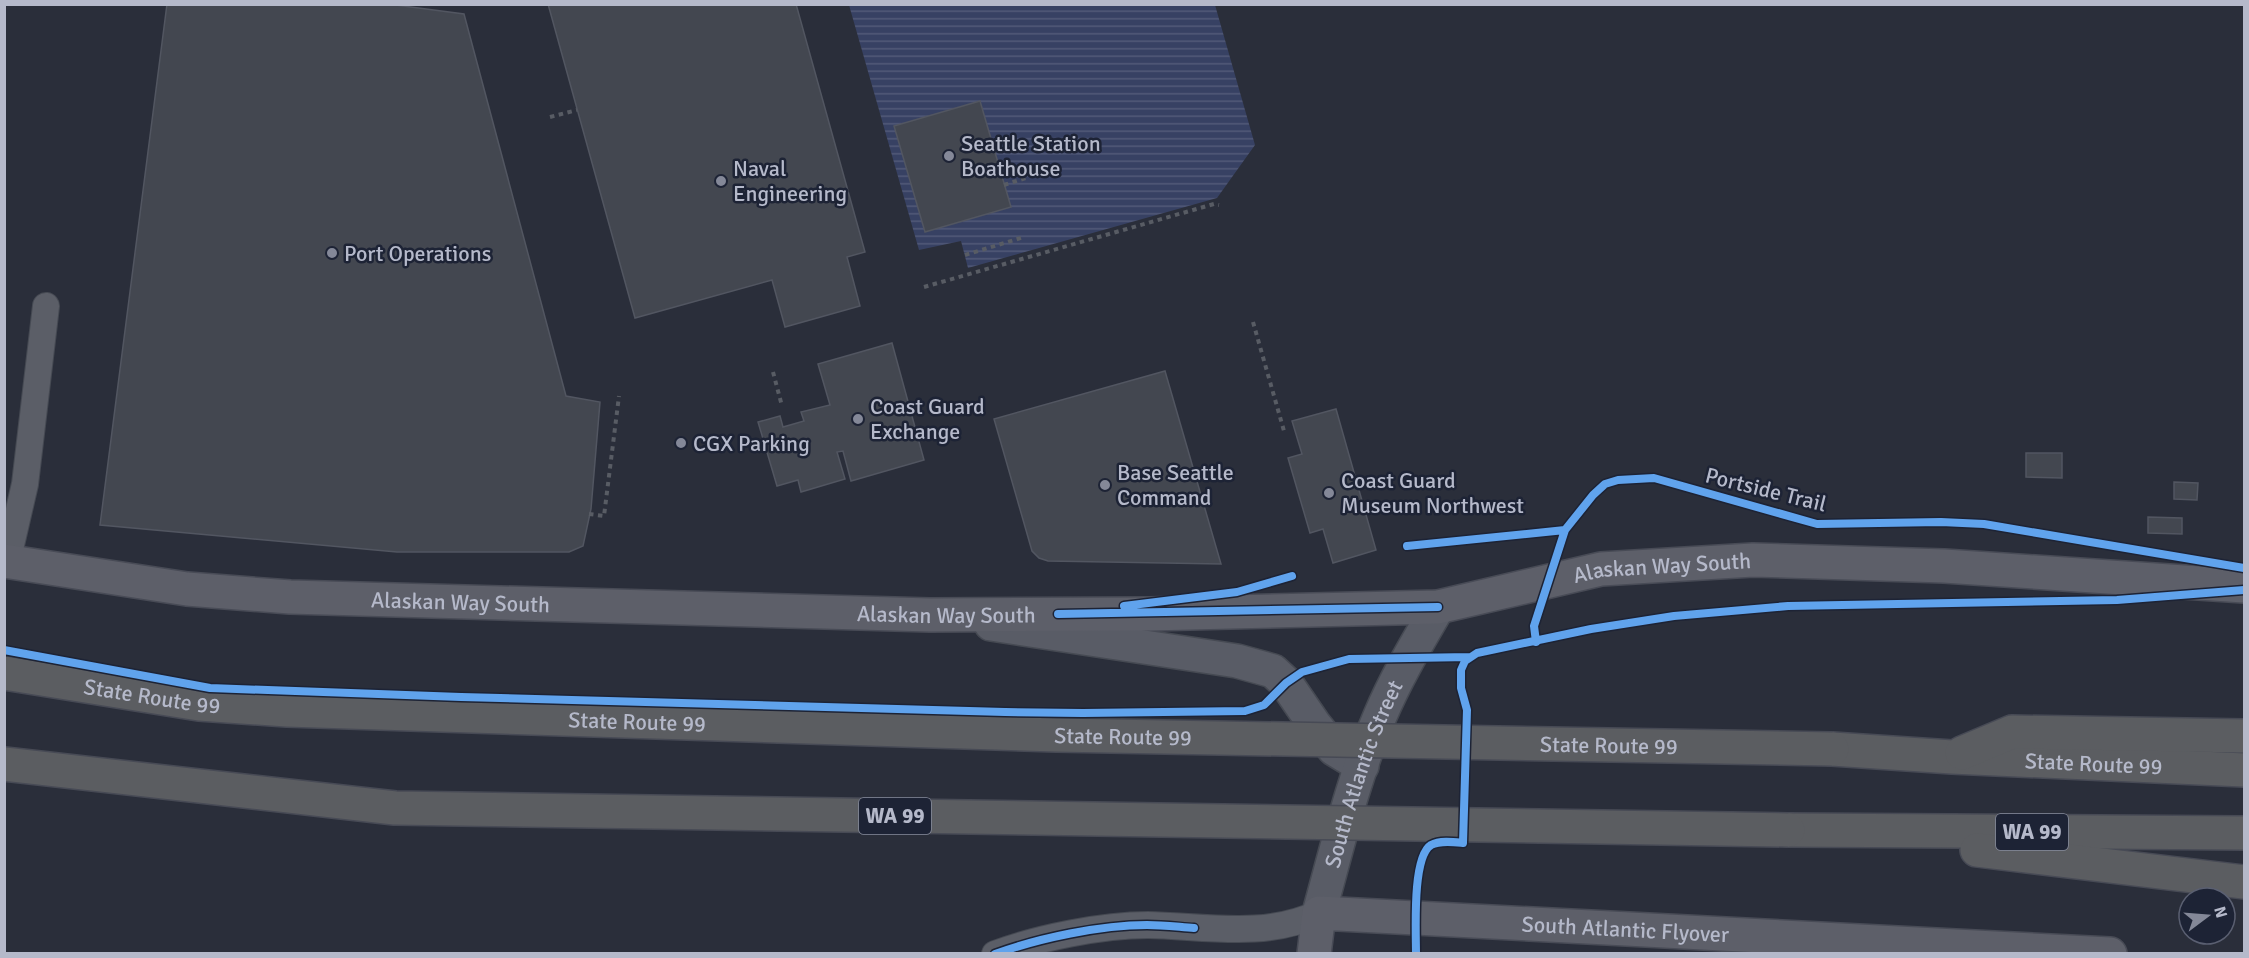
<svg xmlns="http://www.w3.org/2000/svg" width="2249" height="958" font-family="Signika,sans-serif">
	<style>
		.water { fill: url(#water-rules) }
		.building { fill: #434750; stroke: #525661; stroke-width: 1.5 }
		.lines { fill: none; stroke-linecap: round; stroke-linejoin: round }
		.street-casing { stroke: #464a53; stroke-width: 28 }
		.secondary-casing { stroke: #464a53; stroke-width: 36 }
		.primary-casing { stroke: #484b56; stroke-width: 36 }
		.highway-casing { stroke: #474a55; stroke-width: 36 }
		.path { stroke: #585c64; stroke-width: 4; stroke-dasharray: 4.5 4.5; stroke-linecap: butt }
		.street { stroke: #5b5e67; stroke-width: 26 }
		.secondary { stroke: #595c66; stroke-width: 33 }
		.primary { stroke: #5d5f69; stroke-width: 33 }
		.highway { stroke: #5b5d61; stroke-width: 33 }
		.highway-bridge-casing { stroke: #474a55; stroke-width: 36; stroke-linecap: butt }
		.highway-bridge { stroke: #5b5d61; stroke-width: 33 }
		.cycleway-casing { stroke: #1d2335; stroke-width: 11 }
		.cycleway { stroke: #60a3ed; stroke-width: 8 }
		.poi-dot { fill: #848898; stroke: #1d2335; stroke-width: 2 }
		.labels { text-anchor: middle; stroke-width: 5; stroke-linejoin: round; paint-order: stroke }
		.shield { fill: #1d2335; stroke: #878c9d; stroke-width: 1.5 }
		.shield-label { font-size: 21px; font-weight: bold; fill: #b5b9ca }
		.poi-label { font-size: 22px; fill: #b5b9ca; stroke: #1d2335; text-anchor: start }
		.street-label { font-size: 22px; fill: #b5b9ca; stroke: #1d2335 }
	</style>
	<defs>
		<pattern id="water-rules" width="6" height="5" patternUnits="userSpaceOnUse" patternTransform="scale(1.5)"><rect width="6" height="5" fill="#374163"/><path d="M0 2.5h6" fill="none" stroke="#525a78"/></pattern>
	</defs>
	<rect width="100%" height="100%" fill="#2a2e3a"/>
	<path class="water" d="M849,5H1215L1255,145L1217,198L968,268L961,241L919,250Z"/>
	<path class="building" d="M167,4H388L464,14L566,396L600,402L591,509L583,546L569,552H397L100,525Z
		M548,4H796L865,252L847,257L860,306L785,327L772,280L635,318Z
		M980,101L1011,207L925,232L894,126Z
		M892,343L924,460L851,481L843,451L837,452L845,479L801,492L798,480L777,486L758,422L780,416L783,427L804,421L801,412L830,405L818,364Z
		M1165,371L1221,564L1048,561L1039,558L1032,551L994,419Z
		M1336,409L1376,550L1333,563L1323,529L1310,533L1288,458L1302,454L1292,421Z
		M2026,453H2062V478L2026,477Z
		M2174,482L2198,483L2197,500L2174,499Z
		M2148,517L2182,518V534L2148,533Z"/>
	<g class="lines">
		<defs>
			<path id="street" d="M7,562L25,484L46,306
				M995,954C1038,938 1102,925 1148,925C1204,926 1266,939 1319,913"/>
			<g id="secondary">
				<path d="M991,624L1237,661L1273,671L1286,683L1314,724L1334,749L1362,766"/>
				<path id="s1" d="M1319,913C1337,848 1353,779 1380,716C1396,678 1417,643 1438,607"/>
			</g>
			<g id="primary">
				<path id="s2" d="M4,561L187,589L290,597L930,615L1150,614L1438,607L1601,569L1753,560L1944,566L2244,586"/>
				<path id="s3" d="M1314,954L1319,913L2110,954"/>
			</g>
			<g id="highway">
				<path id="s4" d="M1832,749L1952,757L2244,770"/>
				<path d="M1962,753L2012,732L2244,736"/>
				<path d="M1788,830L2244,833"/>
				<path d="M1977,850L2244,882"/>
			</g>
		</defs>
		<use href="#street" class="street-casing"/>
		<use href="#secondary" class="secondary-casing"/>
		<use href="#primary" class="primary-casing"/>
		<use href="#highway" class="highway-casing"/>
		<path class="path" d="M550,117L577,110
			M1004,185L1026,178
			M965,255L1024,237
			M924,287L1214,204L1219,205
			M1253,322L1284,431
			M773,372L782,406
			M589,514L604,516L619,396"/>
		<use href="#street" class="street"/>
		<use href="#secondary" class="secondary"/>
		<use href="#primary" class="primary"/>
		<use href="#highway" class="highway"/>
		<defs>
			<g id="highway-bridge">
				<path id="s5" d="M4,673L199,704L287,710L1056,735L1832,749"/>
				<path d="M4,764L395,808L1788,830"/>
			</g>
		</defs>
		<use href="#highway-bridge" class="highway-bridge-casing"/>
		<use href="#highway-bridge" class="highway-bridge"/>
		<defs>
			<path id="cycleway" d="M1407,546L1565,530
				M1124,606L1237,592L1292,576
				M1058,614L1438,607
				M1536,642L1534,626L1565,530L1593,495L1605,484L1618,480L1654,478L1817,524L1941,522L1984,524L2244,568
				M4,650L210,688L461,697L1005,712L1083,713L1245,711L1264,705L1286,683L1302,672L1349,659L1470,657
				M995,954C1039,938 1101,925 1147,925C1163,925 1179,927 1194,928
				M1416,954C1416,931 1412,857 1431,845C1440,840 1454,842 1463,843L1467,710L1461,688V670L1465,661L1477,653L1591,629L1674,616L1788,606L2117,600L2244,590"/>
		</defs>
		<use href="#cycleway" class="cycleway-casing"/>
		<use href="#cycleway" class="cycleway"/>
	</g>
	<g class="poi-dot">
		<circle cx="949" cy="156" r="6"/>
		<circle cx="721" cy="181" r="6"/>
		<circle cx="332" cy="253" r="6"/>
		<circle cx="858" cy="419" r="6"/>
		<circle cx="681" cy="443" r="6"/>
		<circle cx="1105" cy="485" r="6"/>
		<circle cx="1329" cy="493" r="6"/>
	</g>
	<g class="labels">
		<g class="shield">
			<rect x="859" y="798" width="72" height="36" rx="4.5"/>
			<rect x="1996" y="814" width="72" height="36" rx="4.5"/>
		</g>
		<g class="shield-label">
			<text x="895" y="823">WA 99</text>
			<text x="2032" y="839">WA 99</text>
		</g>
		<g class="poi-label">
			<text x="961" y="151">Seattle Station<tspan x="961" dy="25">Boathouse</tspan></text>
			<text x="733" y="176">Naval<tspan x="733" dy="25">Engineering</tspan></text>
			<text x="344" y="261">Port Operations</text>
			<text x="870" y="414">Coast Guard<tspan x="870" dy="25">Exchange</tspan></text>
			<text x="693" y="451">CGX Parking</text>
			<text x="1117" y="480">Base Seattle<tspan x="1117" dy="25">Command</tspan></text>
			<text x="1341" y="488">Coast Guard<tspan x="1341" dy="25">Museum Northwest</tspan></text>
		</g>
		<g class="street-label">
			<text transform="translate(1766 489) rotate(14)" y="8">Portside Trail</text>
			<text dy="8" stroke="none"><textPath href="#s2" startOffset="1665">Alaskan Way South</textPath></text>
			<text dy="8" stroke="none"><textPath href="#s2" startOffset="459">Alaskan Way South</textPath></text>
			<text dy="8" stroke="none"><textPath href="#s2" startOffset="945">Alaskan Way South</textPath></text>
			<text dy="8" stroke="none"><textPath href="#s5" startOffset="150">State Route 99</textPath></text>
			<text dy="8" stroke="none"><textPath href="#s5" startOffset="636">State Route 99</textPath></text>
			<text dy="8" stroke="none"><textPath href="#s5" startOffset="1122">State Route 99</textPath></text>
			<text dy="8" stroke="none"><textPath href="#s5" startOffset="1608">State Route 99</textPath></text>
			<text dy="8" stroke="none"><textPath href="#s4" startOffset="262">State Route 99</textPath></text>
			<text dy="8" stroke="none"><textPath href="#s1" startOffset="146">South Atlantic Street</textPath></text>
			<text dy="8" stroke="none"><textPath href="#s3" startOffset="348">South Atlantic Flyover</textPath></text>
		</g>
	</g>
	<rect width="2249" height="958" fill="none" stroke="#b5b9ca" stroke-width="12"/>
	<g transform="translate(2207 916) rotate(74)"><circle r="28" fill="#1d2335" stroke="#5a5f71" stroke-width="1.5"/>
	<path d="M0-4.5L10 22L0 15L-10 22Z" fill="#848898"/>
	<text y="-9" font-size="16" font-weight="bold" text-anchor="middle" fill="#b5b9ca">N</text>
	</g>
</svg>
